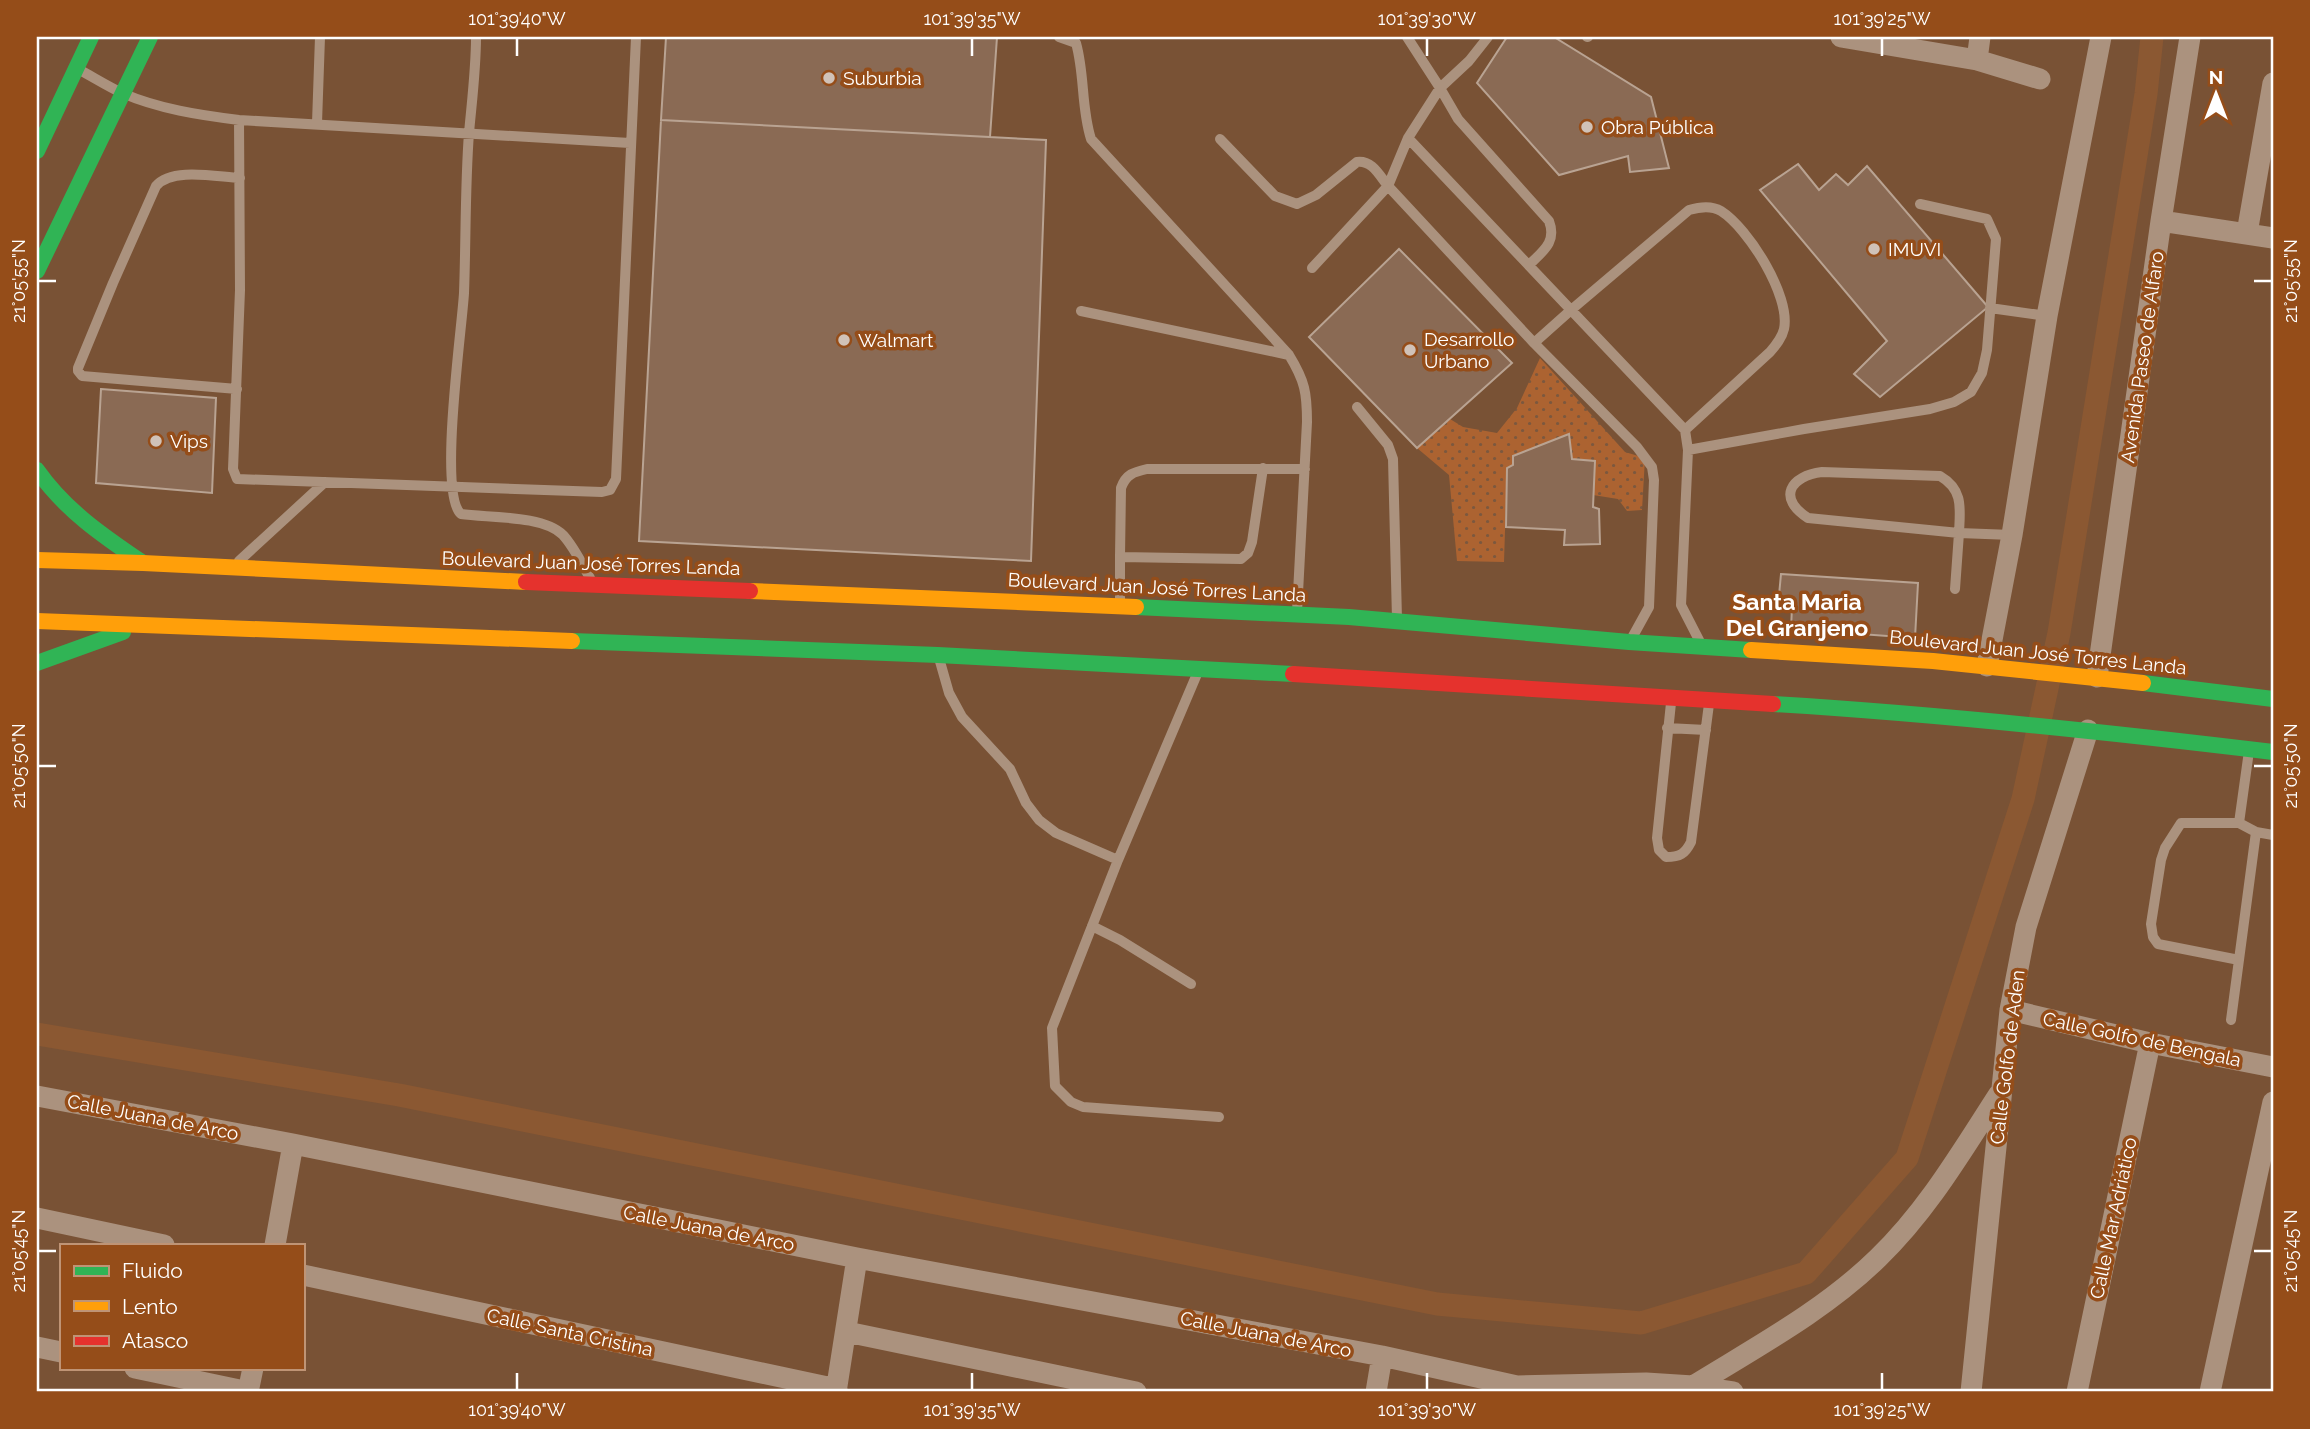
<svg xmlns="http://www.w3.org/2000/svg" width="2310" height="1429" font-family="Raleway,sans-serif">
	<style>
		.garden { fill: url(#garden-dots) }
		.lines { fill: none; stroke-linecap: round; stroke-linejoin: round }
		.canal { stroke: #8b5832; stroke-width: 23 }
		.building { fill: #8a6a54; stroke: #b9a392; stroke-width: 2 }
		.lane { stroke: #ab927e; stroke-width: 10 }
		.street { stroke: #ab927e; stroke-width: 21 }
		.fast { stroke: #30b455; stroke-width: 16 }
		.slow { stroke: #ff9f0a; stroke-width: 16 }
		.jam { stroke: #e5322d; stroke-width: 16 }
		.ticks { fill: none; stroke: #fff; stroke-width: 2.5 }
		.poi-dot { fill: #d0c2b8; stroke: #954d19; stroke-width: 2.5 }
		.labels { text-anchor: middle; stroke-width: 7; stroke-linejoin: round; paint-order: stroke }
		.poi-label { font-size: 19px; fill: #fff; stroke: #954d19; text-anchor: start }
		.street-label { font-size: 19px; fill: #fff; stroke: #954d19 }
		.quarter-label { font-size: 23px; font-weight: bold; fill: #fff; stroke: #954d19 }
		.neatline { fill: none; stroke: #fff; stroke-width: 2.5 }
		.ticks-label { font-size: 18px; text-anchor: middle; fill: #fff }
	</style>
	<defs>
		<pattern id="garden-dots" width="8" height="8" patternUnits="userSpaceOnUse" patternTransform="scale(1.75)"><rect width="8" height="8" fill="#ac6331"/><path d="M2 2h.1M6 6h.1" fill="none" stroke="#7c583e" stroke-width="1.8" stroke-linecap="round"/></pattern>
	</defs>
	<rect width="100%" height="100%" fill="#795235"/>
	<path class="garden" d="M1540,358L1625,452L1645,458L1642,510L1627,511L1618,499L1593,495L1595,461L1572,459L1568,434L1513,456V465L1507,468L1504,562L1457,561L1449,475L1417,448L1450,419L1463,427L1497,433L1517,408Z"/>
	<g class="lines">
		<path class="canal" d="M37,1034L399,1095L1437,1304L1641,1323L1806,1273L1907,1158L2023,799L2059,633L2146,94L2152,37"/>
	</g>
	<path class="building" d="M666,37H997L990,137L661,120Z
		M1507,37H1554L1651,97L1669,168L1630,172L1628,156L1559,175L1477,83Z
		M661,120L1046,140L1031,561L639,541Z
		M1798,164L1819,190L1836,174L1848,185L1867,166L1988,307L1880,397L1854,374L1887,341L1760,190Z
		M1399,249L1512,363L1417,448L1309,337Z
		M101,389L216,398L212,493L96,483Z
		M1569,434L1572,459L1595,461L1593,507L1599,509L1600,544L1564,545L1565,530L1506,527L1507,468L1513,465V456Z
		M1781,574L1918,583L1915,638L1791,629L1792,607L1778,606Z"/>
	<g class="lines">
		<path class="lane" d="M476,37C476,69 472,100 469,133C465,186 466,240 464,293C462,329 438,495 461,514C489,518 543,515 563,535C574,547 582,564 590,578
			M1059,37L1076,43C1085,75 1081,108 1091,139L1289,355C1305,381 1307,393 1307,422L1297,612
			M1488,37L1469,61L1440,88L1458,119L1549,221C1557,242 1543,251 1529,265
			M1587,37H1588
			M78,69C93,77 107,86 122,93C159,109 199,115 239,120L630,143
			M239,120L240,290L233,469L237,479L602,492L610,490L616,479L636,37
			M317,123L320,37
			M1408,138L1571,310L1689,210C1699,207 1711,205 1721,211C1748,228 1791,296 1784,329C1782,338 1776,345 1770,352L1685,430
			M1220,139L1275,196L1297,204L1316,195L1357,162C1372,160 1379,175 1388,186L1534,343
			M1312,268L1388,186L1408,138L1440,88L1407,37
			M1990,308L2047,316
			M1081,311L1289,355
			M237,389L82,376L78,371V368L113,283L156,186C172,167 217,177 240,178
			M1357,407L1388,445L1393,459L1397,619
			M1688,450L1804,429L1930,409L1954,402L1971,392L1982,373L1987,350L1996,239L1987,219L1920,204
			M1263,468L1252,542L1248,553L1241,559L1120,557L1121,488C1126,474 1134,472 1147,469H1305
			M239,561L325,482
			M1955,589L1959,533L1808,518C1777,498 1790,476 1822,472L1940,476C1964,490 1960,509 1959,533L2012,535
			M1120,603V557
			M1633,636L1649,607L1654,480L1652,467L1637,447L1534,343L1571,310L1685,430L1688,450L1681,605L1699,640
			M939,658L949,693L962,717L1010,769L1026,803L1039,820L1056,833L1118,860
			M1197,674L1118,860L1052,1028L1055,1086L1071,1102L1083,1107L1219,1117
			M1671,703L1657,838L1659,850L1666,857C1680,857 1685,854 1691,842L1709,704
			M1667,728L1706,730
			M2239,823H2181L2165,848L2161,860L2151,924L2153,937L2158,944L2239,960
			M2256,832L2273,835
			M1092,926L1120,940L1191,984
			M2231,1020L2256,832L2239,823L2249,751"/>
		<path class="street" d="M1841,37L1977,60L2040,79
			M1977,60L1980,37
			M2161,221L2273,238
			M2247,233L2273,83
			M1987,666L2012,535L2047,316L2101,37
			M2097,677L2161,221L2190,37
			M2010,1010L2150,1043L2273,1067
			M37,1096L293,1144L857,1258L1382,1356L1517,1386L1646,1383L1693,1386L1733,1392
			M37,1218L164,1245
			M275,1245L293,1144
			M303,1275L837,1389
			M847,1332L1136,1392
			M37,1347L61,1352
			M135,1368L249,1392
			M1693,1386C1756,1347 1825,1310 1878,1258C1927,1211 1962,1151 1999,1094
			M248,1392L253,1368
			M836,1392L857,1258
			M1376,1392L1382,1356
			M1971,1392L2010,1010L2026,927L2088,730
			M2077,1392L2150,1043
			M2210,1392L2273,1102"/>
		<path class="fast" d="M37,151L91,37
			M37,271L150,37
			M37,470C65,510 103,536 143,563
			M1136,607L1349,617L1629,642L1751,650
			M572,641L938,655L1293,674
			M37,663L123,632
			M2143,683L2273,699
			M1773,704C1940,714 2107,732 2273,752"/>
		<path class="slow" d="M37,560L143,563L526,582
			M750,591L1136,607
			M37,621L572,641
			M1751,650L1933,661L2143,683"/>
		<path class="jam" d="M526,582L750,591
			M1293,674L1773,704"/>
	</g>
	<path class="ticks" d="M517,38V56M972,38V56M1427,38V56M1882,38V56M38,281H56M2254,281H2272M38,766H56M2254,766H2272M38,1251H56M2254,1251H2272M517,1373V1390M972,1373V1390M1427,1373V1390M1882,1373V1390"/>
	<g class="poi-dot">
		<circle cx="829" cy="78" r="7"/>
		<circle cx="1587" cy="127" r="7"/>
		<circle cx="1874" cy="249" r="7"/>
		<circle cx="844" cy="340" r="7"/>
		<circle cx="1410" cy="350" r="7"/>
		<circle cx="156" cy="441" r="7"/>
	</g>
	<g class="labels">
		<g class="poi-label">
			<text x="843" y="85">Suburbia</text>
			<text x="1601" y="134">Obra Pública</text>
			<text x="1888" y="256">IMUVI</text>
			<text x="1424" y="346">Desarrollo<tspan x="1424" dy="22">Urbano</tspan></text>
			<text x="858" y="347">Walmart</text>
			<text x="170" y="448">Vips</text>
		</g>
		<g class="street-label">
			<text transform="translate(2142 357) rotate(-82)" y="7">Avenida Paseo de Alfaro</text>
			<text transform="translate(591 563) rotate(2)" y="7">Boulevard Juan José Torres Landa</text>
			<text transform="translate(1157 587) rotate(3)" y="7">Boulevard Juan José Torres Landa</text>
			<text transform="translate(2038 652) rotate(6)" y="7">Boulevard Juan José Torres Landa</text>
			<text transform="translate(2142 1039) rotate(12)" y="7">Calle Golfo de Bengala</text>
			<text transform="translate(2007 1057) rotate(-83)" y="7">Calle Golfo de Aden</text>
			<text transform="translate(153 1117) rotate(11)" y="7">Calle Juana de Arco</text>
			<text transform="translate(2113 1218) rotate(-78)" y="7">Calle Mar Adriático</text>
			<text transform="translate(709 1228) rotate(11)" y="7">Calle Juana de Arco</text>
			<text transform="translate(570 1332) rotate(12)" y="7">Calle Santa Cristina</text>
			<text transform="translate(1266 1334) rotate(11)" y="7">Calle Juana de Arco</text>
		</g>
		<g class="quarter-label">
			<text x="1797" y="610">Santa Maria<tspan x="1797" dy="26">Del Granjeno</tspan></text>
		</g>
	</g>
	<rect width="2310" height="1429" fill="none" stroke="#954d19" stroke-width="77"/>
	<rect x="60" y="1244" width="245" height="126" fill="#954d19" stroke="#bf9475" stroke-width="2"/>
	<rect x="74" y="1266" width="35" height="10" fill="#30b455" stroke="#bf9475" stroke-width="2"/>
	<text x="122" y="1278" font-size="21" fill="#ffffff">Fluido</text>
	<rect x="74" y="1301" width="35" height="10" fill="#ff9f0a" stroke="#bf9475" stroke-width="2"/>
	<text x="122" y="1314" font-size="21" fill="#ffffff">Lento</text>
	<rect x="74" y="1336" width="35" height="10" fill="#e5322d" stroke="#bf9475" stroke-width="2"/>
	<text x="122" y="1348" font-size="21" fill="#ffffff">Atasco</text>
	<g transform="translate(2216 94)" stroke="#954d19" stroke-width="5" paint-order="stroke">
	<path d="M0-5L12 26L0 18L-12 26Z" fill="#ffffff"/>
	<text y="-10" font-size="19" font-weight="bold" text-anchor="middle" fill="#ffffff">N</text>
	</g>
	<rect x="38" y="38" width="2234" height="1352" class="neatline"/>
	<g class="ticks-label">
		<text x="517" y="25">101°39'40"W</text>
		<text x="972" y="25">101°39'35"W</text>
		<text x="1427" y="25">101°39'30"W</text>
		<text x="1882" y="25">101°39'25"W</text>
		<text transform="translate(19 281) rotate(-90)" y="6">21°05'55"N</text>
		<text transform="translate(2291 281) rotate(-90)" y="6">21°05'55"N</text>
		<text transform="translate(19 766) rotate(-90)" y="6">21°05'50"N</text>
		<text transform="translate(2291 766) rotate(-90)" y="6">21°05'50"N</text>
		<text transform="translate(19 1251) rotate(-90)" y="6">21°05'45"N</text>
		<text transform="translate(2291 1251) rotate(-90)" y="6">21°05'45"N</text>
		<text x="517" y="1416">101°39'40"W</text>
		<text x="972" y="1416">101°39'35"W</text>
		<text x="1427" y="1416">101°39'30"W</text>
		<text x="1882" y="1416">101°39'25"W</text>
	</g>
</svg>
